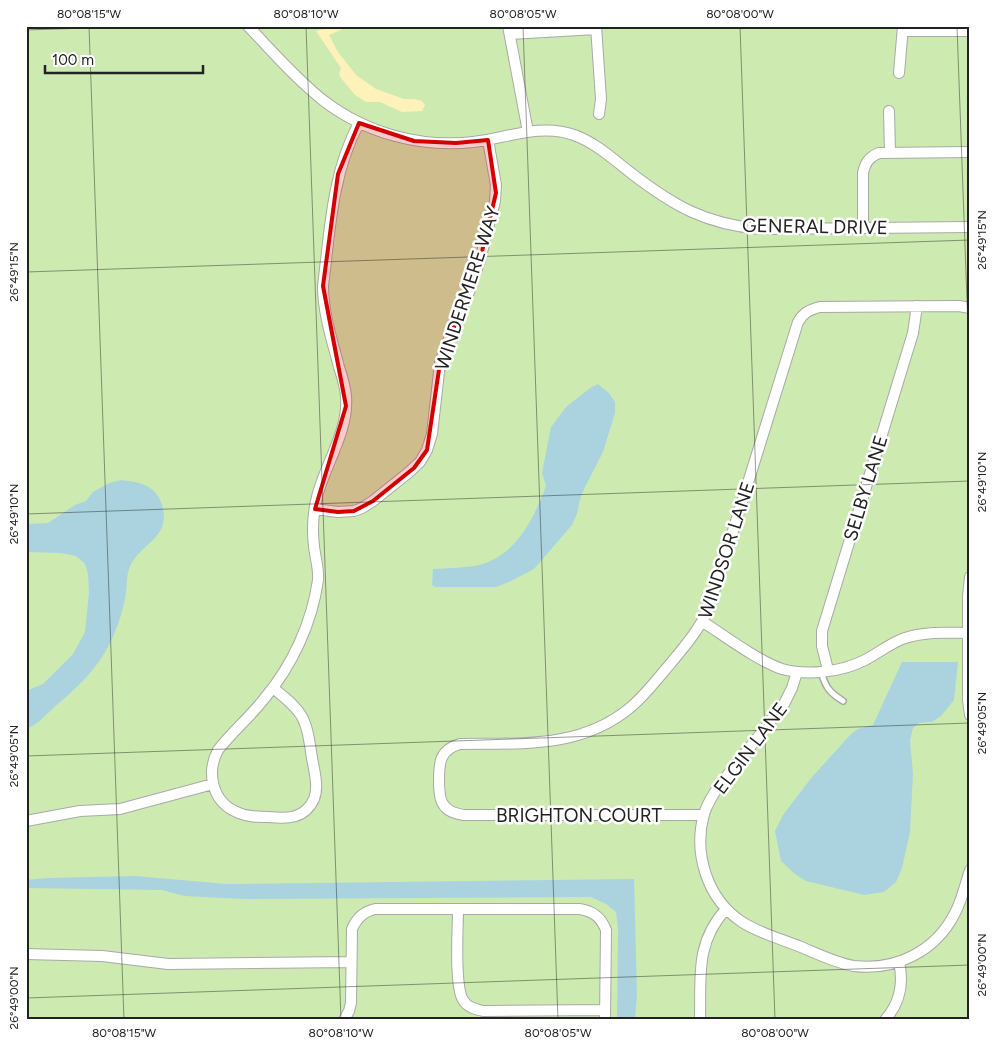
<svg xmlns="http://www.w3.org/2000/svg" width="996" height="1046" font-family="Figtree,sans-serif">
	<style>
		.grass { fill: #cdebb0 }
		.sand { fill: #fff1ba }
		.water { fill: #aad3df }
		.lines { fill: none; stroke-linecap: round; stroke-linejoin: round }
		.service-casing { stroke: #a9a9a9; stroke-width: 8 }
		.minor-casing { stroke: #a9a9a9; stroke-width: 12 }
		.service { stroke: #fff; stroke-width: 5 }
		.minor { stroke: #fff; stroke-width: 10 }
		.marked { fill: #d40000; fill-opacity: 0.2; stroke: #d40000; stroke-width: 4; stroke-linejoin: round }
		.ticks { fill: none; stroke: #222; stroke-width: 1; stroke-opacity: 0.45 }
		.labels { text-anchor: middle; stroke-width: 5; stroke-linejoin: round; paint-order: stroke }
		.street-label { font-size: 19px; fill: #222; stroke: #fff }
		.neatline { fill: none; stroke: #222; stroke-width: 2 }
		.ticks-label { font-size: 12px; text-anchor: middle; fill: #222 }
	</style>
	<rect width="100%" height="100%" fill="#f2efe9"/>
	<path class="grass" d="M26,26H970V1020H26Z"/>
	<path class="sand" d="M328,26H350L329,35L338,52L356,75L376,89L404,99H414L422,101L425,105L422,111L402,112L380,102H366L355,95L341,78L339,74L341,68L316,31L325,29Z"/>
	<path class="water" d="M598,384L609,393L615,402V413L603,452L585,487L580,499L577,514L572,525L534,569L511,581L496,587H435L432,585L433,569C448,568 465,568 479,565C516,556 534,518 546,486L542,473L551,427L566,407L590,388Z
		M121,480C138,482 154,484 161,502C174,539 139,542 129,569C126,579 127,590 125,599C115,646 95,673 59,703C49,711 38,725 26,729V691L43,684L73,654L85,632L89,593L88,574L85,564L76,556L61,553L26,552V524L48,523L75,505L86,501L93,492L109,483Z
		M902,662H958L954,700L941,716L932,722L919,723L913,728L910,740L913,774L910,832L902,868L896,882L884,892L864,895L806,881L795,874L781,861L775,831L783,815L812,777L852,733L858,729L873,725Z
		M135,876L227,884L634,879L637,995L635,1020H617L618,928L616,912L606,904L591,897L244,899L184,896L162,890L26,888V880L47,878Z"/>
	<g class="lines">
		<defs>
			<path id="service" d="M821,672C826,688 829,692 843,701"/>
			<path id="minor" d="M248,26C272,51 296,79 324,101C366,133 420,148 473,142C507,138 541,123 574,135C596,143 613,159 631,173C674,206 705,224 760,229L970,227
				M508,26L528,132
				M596,26L601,99L599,114
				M903,31H970
				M510,34L596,29
				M899,73L903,26
				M889,111L890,153
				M863,228V173C865,163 869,157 879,153L970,152
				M315,509L338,512L354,511L362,508L373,501L408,473L420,462L427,450L432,434L440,363L445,348L469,292L480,260L495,201L496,185L488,140
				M970,577L968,596V700L970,715
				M703,622C725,636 758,661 782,669C807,676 842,672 865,660C879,653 890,643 905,638C925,631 949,633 970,633
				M828,670L822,646V631L913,333L917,306
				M797,672L792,688L784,704C769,723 754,742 739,761C726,777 711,793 704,814C693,853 707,899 742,922C759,933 781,939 801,947C818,954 836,963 854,966C896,971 936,951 955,913C962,900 965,885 970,870
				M273,688C305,713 306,718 312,758C314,770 319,787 314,799C305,819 287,819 269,817C258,817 248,817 239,813C212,803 206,773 218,750C232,732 250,717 264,699C292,666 312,623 318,580C319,569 315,557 314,546C312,530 313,513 317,497C325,464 349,431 346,396C345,386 342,376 339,367C332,340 323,313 323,286C330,230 332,173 359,123
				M704,815H463C455,813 448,812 443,804C439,798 440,792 439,785C439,765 438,750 460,744C521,743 581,749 631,707C644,696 654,683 665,670C681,651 698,632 709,608L798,322C804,312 809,310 820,307L959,306L970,308
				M26,821L80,811L120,809L213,784
				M458,909C458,928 454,985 463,1000C467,1007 475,1009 483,1011L605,1010
				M26,954L102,956L168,964L351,962
				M344,1020L349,1011L351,1003L352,929C357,918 363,912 375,909H579C593,911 601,917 606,930L605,1020
				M700,1020C701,977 695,943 726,909
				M885,1020C900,1003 904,984 899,962"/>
		</defs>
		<use href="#service" class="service-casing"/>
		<use href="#minor" class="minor-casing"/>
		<use href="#service" class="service"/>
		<use href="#minor" class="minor"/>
	</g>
	<path class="marked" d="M359,123L414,141L456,143L488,140L496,193L480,260L440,363L427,450L414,468L373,501L354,511L338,512L315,509L346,406L323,286L338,174Z"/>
	<path class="ticks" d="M89,26L124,1020M306,26L341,1020M523,26L558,1020M740,26L775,1020M957,26L970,383M26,30L148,26M26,272L970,240M26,514L970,481M26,756L970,723M26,998L970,965"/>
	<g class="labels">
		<g class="street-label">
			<text transform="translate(815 226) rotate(1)" y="7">GENERAL DRIVE</text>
			<text transform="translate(467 288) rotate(-72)" y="7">WINDERMERE WAY</text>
			<text transform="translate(865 488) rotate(-73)" y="7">SELBY LANE</text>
			<text transform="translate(726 550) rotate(-72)" y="7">WINDSOR LANE</text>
			<text transform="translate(750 748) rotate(-53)" y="7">ELGIN LANE</text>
			<text x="579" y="822">BRIGHTON COURT</text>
		</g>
	</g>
	<rect width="996" height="1046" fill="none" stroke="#ffffff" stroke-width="55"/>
	<path d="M45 65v8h158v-8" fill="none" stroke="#222222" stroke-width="2.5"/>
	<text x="52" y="65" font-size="15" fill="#222222" stroke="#ffffff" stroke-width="4" paint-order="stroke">100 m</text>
	<rect x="28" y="28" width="940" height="990" class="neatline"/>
	<g class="ticks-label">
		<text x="89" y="18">80°08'15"W</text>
		<text x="306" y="18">80°08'10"W</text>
		<text x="523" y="18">80°08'05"W</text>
		<text x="740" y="18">80°08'00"W</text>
		<text transform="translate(982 240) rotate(-90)" y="4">26°49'15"N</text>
		<text transform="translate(14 272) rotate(-90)" y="4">26°49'15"N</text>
		<text transform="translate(982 482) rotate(-90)" y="4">26°49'10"N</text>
		<text transform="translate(14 514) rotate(-90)" y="4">26°49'10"N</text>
		<text transform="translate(982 723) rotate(-90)" y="4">26°49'05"N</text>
		<text transform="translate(14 756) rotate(-90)" y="4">26°49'05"N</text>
		<text transform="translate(982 965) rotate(-90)" y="4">26°49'00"N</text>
		<text transform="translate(14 998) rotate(-90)" y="4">26°49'00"N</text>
		<text x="124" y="1037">80°08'15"W</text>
		<text x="341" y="1037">80°08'10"W</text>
		<text x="558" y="1037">80°08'05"W</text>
		<text x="775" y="1037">80°08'00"W</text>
	</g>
</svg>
